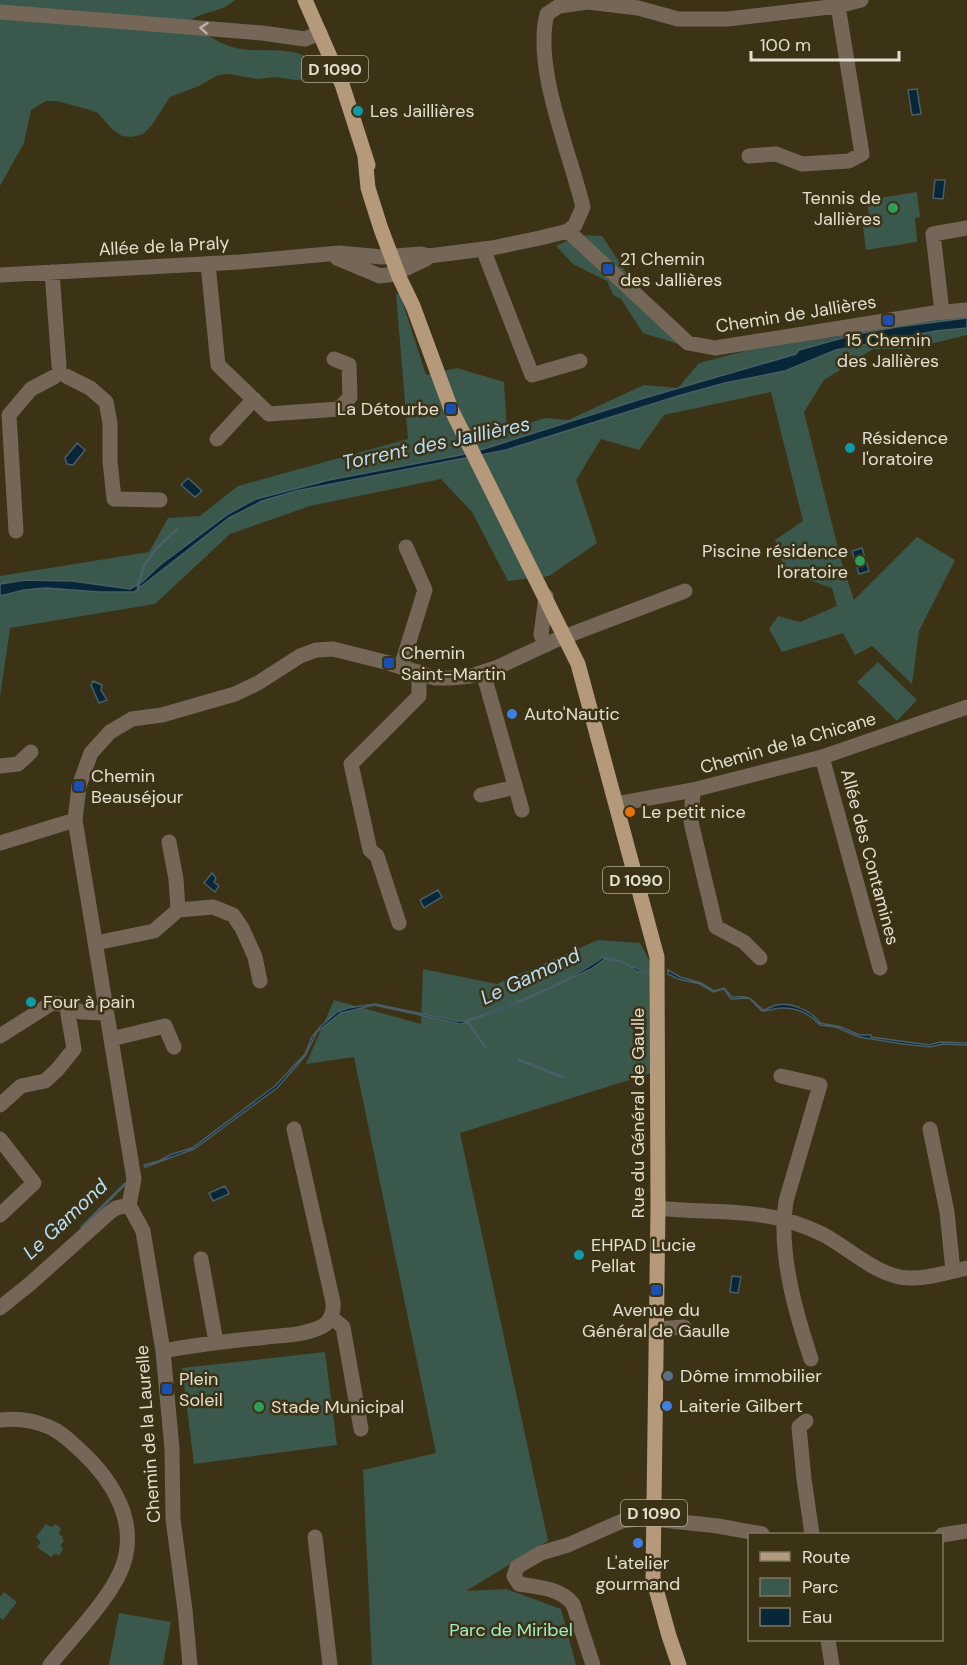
<svg xmlns="http://www.w3.org/2000/svg" width="967" height="1665" font-family="'DM Sans',sans-serif">
	<style>
		.green { fill: #3a584b }
		.water { fill: #072739; stroke: #495e66; stroke-width: 1.5 }
		.lines { fill: none; stroke-linecap: round; stroke-linejoin: round }
		.stream { stroke: #495e66; stroke-width: 3 }
		.minor { stroke: #746758; stroke-width: 15 }
		.major { stroke: #b49a7b; stroke-width: 15 }
		.oneway { stroke: #bcb4a5 }
		.culture-dot { fill: #0f9aa8; stroke: #3c3317; stroke-width: 2 }
		.leisure-dot { fill: #2e9e5b; stroke: #3c3317; stroke-width: 2 }
		.transit-dot { fill: #1a4fb4; stroke: #3c3317; stroke-width: 2 }
		.shop-dot { fill: #3f7fe0; stroke: #3c3317; stroke-width: 2 }
		.food-dot { fill: #e8710a; stroke: #3c3317; stroke-width: 2 }
		.service-dot { fill: #5c6f8a; stroke: #3c3317; stroke-width: 2 }
		.labels { text-anchor: middle; stroke-width: 5; stroke-linejoin: round; paint-order: stroke }
		.shield { fill: #3c3317; stroke: #b1ab97; stroke-width: 1.5 }
		.shield-label { font-size: 16px; font-weight: bold; fill: #e3dece }
		.poi-label { font-size: 18px; fill: #e3dece; stroke: #3c3317; text-anchor: start }
		.street-label { font-size: 18px; fill: #e3dece; stroke: #3c3317 }
		.park-label { font-size: 18px; fill: #9eedca; stroke: #3c3317 }
		.water-label { font-size: 20px; font-style: italic; fill: #b7def9; stroke: #3c3317 }
	</style>
	<rect width="100%" height="100%" fill="#3c3317"/>
	<path class="green" d="M0,0H235C219,14 205,10 191,20L194,27C206,34 219,43 232,47C259,55 294,43 315,63L314,72L307,79L296,80L275,77L257,79L228,74L218,75L199,86L170,97L152,125L143,134L132,137L122,136L112,129L98,113L87,109L57,101H46L31,110L24,143L0,186Z
		M917,192L920,217L915,218L917,242L866,250L863,227L870,225L867,200Z
		M579,235L602,236L631,280L688,347L643,333L621,299L613,295L607,281L573,264L556,246Z
		M396,294H400L426,375L457,368L504,382L507,429L546,418L568,420L644,385L678,388L699,363L773,344L865,329L967,316V335L910,349H873L824,380L804,412L841,560L854,600L917,537L955,560L919,631L912,684L872,646L855,655L843,633L782,652L769,629L778,616L800,622L837,606L832,588L786,572L775,540L803,521L771,392L664,415L639,450L601,439L576,480L597,543L549,576L508,581L472,512L441,479L310,506L230,534L155,604L10,628L0,697V576L149,552L168,518L200,516L238,486L408,439Z
		M878,662L917,700L897,721L857,682Z
		M598,940L640,943L662,984L661,1070L460,1133L548,1541L466,1591L506,1589L561,1609L576,1665H372L363,1470L436,1453L354,1057L306,1064L334,1000L421,1024L423,969L497,984Z
		M325,1352L337,1445L194,1464L182,1368Z
		M46,1524L51,1527L55,1524L61,1528L59,1534L63,1537L62,1539L64,1540L61,1545L63,1550L59,1555L54,1554L51,1557L37,1547L41,1542L36,1537Z
		M4,1592L17,1602L3,1620L0,1618V1597Z
		M119,1613L171,1622L163,1665H109Z"/>
	<path class="water" d="M917,89L921,114L912,115L908,90Z
		M935,180H945L943,199L933,198Z
		M967,318V328L936,331L836,350L785,371L725,383L678,396L506,450L296,491L262,501L229,518L134,592H99L46,588L24,590L0,596V584L25,580L72,581L130,589L142,582L160,565L228,514L256,499L329,480L471,453L641,399L796,354L799,350L853,335L897,327Z
		M77,443L85,450L73,465L67,464L65,458Z
		M188,478L202,491L195,497L181,485Z
		M862,548L869,571L859,574L852,551Z
		M93,681L102,685L101,690L107,700L99,703L91,685Z
		M212,873L216,878L214,882L219,886L215,892L204,883Z
		M438,890L442,897L424,908L420,900Z
		M602,958C621,956 631,970 649,972L650,974L636,971L623,962L605,959L591,969L516,1004L461,1024L374,1005L341,1013L317,1032L305,1056L277,1088L194,1149L145,1167L144,1165L159,1161L172,1154L192,1148L275,1086L305,1054L312,1037L320,1027L337,1012L348,1008L375,1004L457,1021H465C512,1004 560,987 602,958Z
		M668,970L680,977L701,983L714,991L724,988L732,997C751,996 749,998 763,1010C768,1009 771,1006 777,1005C791,1002 812,1011 820,1023L841,1027L859,1035H871V1037L929,1045L940,1042L967,1043V1045L943,1044L930,1047L903,1044L859,1037L836,1027L820,1025C810,1014 797,1007 781,1008C774,1008 769,1011 762,1011L749,998L731,999L724,989L713,992L700,984L678,979L668,974Z
		M225,1186L229,1194L213,1201L209,1193Z
		M732,1276L741,1277L738,1293L730,1292Z"/>
	<g class="lines">
		<path class="stream" d="M138,587L144,565L157,548L177,529
			M467,1021L485,1047
			M519,1060L563,1077
			M82,1227L125,1184"/>
		<path class="minor" d="M0,12L262,33L305,39L320,33
			M749,156L776,154L802,164L849,161L862,154L838,6
			M568,231L688,343L715,348L934,313L967,310
			M483,249L532,375L580,361
			M337,258L380,276L394,274L426,259
			M208,264L218,365L269,414L339,409L350,397L349,365L334,359
			M52,272L59,366
			M0,275L240,262L339,253L382,257L421,254L429,256L492,248L540,238L568,231L575,225L583,207C570,153 533,67 547,14L559,6L588,2L638,8L678,19H728L838,6L861,0
			M942,312L933,234L967,228
			M66,376L90,388L106,402L110,423V461L114,499L160,500
			M217,439L254,399
			M16,531L9,415L31,389L54,377
			M546,596L541,635L546,645
			M401,667L425,590L406,547
			M483,672L522,810
			M822,757L880,968
			M0,766L18,764L31,752
			M693,790L691,822L716,927L744,942L760,958
			M481,795L515,787
			M616,804L693,790L822,757L967,707
			M169,842L176,879L178,910
			M0,843L75,820
			M399,923L377,856L370,850L351,764L419,696V672
			M96,943L154,931L178,910L213,907L233,915L242,928L255,957L260,981
			M0,1036L52,1003L61,1004L81,1012L106,1013
			M111,1039L165,1026L174,1047
			M781,1076L820,1085L786,1201C778,1251 795,1311 811,1359
			M0,1105L21,1086L45,1081L57,1070L74,1049L68,1014L69,1008
			M930,1129L947,1212L953,1271
			M0,1139L34,1183L0,1215
			M129,1205L134,1179L75,820L79,786L91,753L110,732L132,719L162,715L235,694L258,683L300,656L316,650L333,649L389,663L435,678H450L471,676L498,667L556,640L685,591
			M129,1205L143,1231L163,1351L172,1449L173,1519L185,1610L190,1665
			M658,1208C700,1213 745,1209 785,1220C799,1224 812,1229 824,1235C850,1249 878,1277 909,1278C928,1279 948,1272 967,1268
			M201,1259L216,1342
			M0,1308L31,1283L109,1213L116,1208L129,1205
			M331,1317L343,1327L361,1429
			M656,1329L684,1327
			M163,1351C195,1345 227,1341 259,1338C280,1335 304,1336 323,1326C331,1321 334,1311 333,1302L294,1129
			M0,1420C17,1418 33,1420 49,1427C62,1432 72,1443 82,1452C113,1481 138,1522 123,1565C113,1596 71,1638 50,1665
			M806,1421L799,1427L804,1479L812,1534
			M942,1535L967,1531
			M315,1537L330,1665
			M828,1640L832,1665
			M593,1665L573,1604C560,1588 538,1587 519,1584L514,1576L517,1567L541,1553L568,1545L622,1521L644,1518L718,1526L762,1534"/>
		<path class="major" d="M305,0L342,84L368,165
			M365,157L368,188L381,229L400,279L413,306L451,409L578,664L657,957L658,1208L653,1578L669,1636L679,1665"/>
	</g>
	<defs><path id="oneway-chevron" d="M-2-3.5L2.5 0L-2 3.5" fill="none" stroke-width="1.6" stroke-linecap="round" stroke-linejoin="round" transform="scale(1.5)"/></defs>
	<use class="oneway" href="#oneway-chevron" transform="translate(204 28) rotate(-175)"/>
	<g class="culture-dot">
		<circle cx="358" cy="111" r="6"/>
		<circle cx="850" cy="448" r="6"/>
		<circle cx="31" cy="1002" r="6"/>
		<circle cx="579" cy="1255" r="6"/>
	</g>
	<g class="leisure-dot">
		<circle cx="893" cy="208" r="6"/>
		<circle cx="860" cy="561" r="6"/>
		<circle cx="259" cy="1407" r="6"/>
	</g>
	<g class="transit-dot">
		<rect x="602" y="263" width="12" height="12" rx="3"/>
		<rect x="882" y="314" width="12" height="12" rx="3"/>
		<rect x="445" y="403" width="12" height="12" rx="3"/>
		<rect x="383" y="657" width="12" height="12" rx="3"/>
		<rect x="73" y="780" width="12" height="12" rx="3"/>
		<rect x="650" y="1284" width="12" height="12" rx="3"/>
		<rect x="161" y="1383" width="12" height="12" rx="3"/>
	</g>
	<g class="shop-dot">
		<circle cx="512" cy="714" r="6"/>
		<circle cx="667" cy="1406" r="6"/>
		<circle cx="638" cy="1543" r="6"/>
	</g>
	<circle class="food-dot" cx="630" cy="812" r="6"/>
	<circle class="service-dot" cx="668" cy="1376" r="6"/>
	<g class="labels">
		<g class="shield">
			<rect x="302" y="56" width="66" height="26" rx="4.5"/>
			<rect x="603" y="867" width="66" height="26" rx="4.5"/>
			<rect x="621" y="1500" width="66" height="26" rx="4.5"/>
		</g>
		<g class="shield-label">
			<text x="335" y="75">D 1090</text>
			<text x="636" y="886">D 1090</text>
			<text x="654" y="1519">D 1090</text>
		</g>
		<g class="poi-label">
			<text x="370" y="117">Les Jaillières</text>
			<text x="881" y="204" text-anchor="end">Tennis de<tspan x="881" dy="21">Jallières</tspan></text>
			<text x="620" y="265">21 Chemin<tspan x="620" dy="21">des Jallières</tspan></text>
			<text x="888" y="346" text-anchor="middle">15 Chemin<tspan x="888" dy="21">des Jallières</tspan></text>
			<text x="439" y="415" text-anchor="end">La Détourbe</text>
			<text x="862" y="444">Résidence<tspan x="862" dy="21">l'oratoire</tspan></text>
			<text x="848" y="557" text-anchor="end">Piscine résidence<tspan x="848" dy="21">l'oratoire</tspan></text>
			<text x="401" y="659">Chemin<tspan x="401" dy="21">Saint-Martin</tspan></text>
			<text x="524" y="720">Auto'Nautic</text>
			<text x="91" y="782">Chemin<tspan x="91" dy="21">Beauséjour</tspan></text>
			<text x="642" y="818">Le petit nice</text>
			<text x="43" y="1008">Four à pain</text>
			<text x="591" y="1251">EHPAD Lucie<tspan x="591" dy="21">Pellat</tspan></text>
			<text x="656" y="1316" text-anchor="middle">Avenue du<tspan x="656" dy="21">Général de Gaulle</tspan></text>
			<text x="680" y="1382">Dôme immobilier</text>
			<text x="179" y="1385">Plein<tspan x="179" dy="21">Soleil</tspan></text>
			<text x="679" y="1412">Laiterie Gilbert</text>
			<text x="271" y="1413">Stade Municipal</text>
			<text x="638" y="1569" text-anchor="middle">L'atelier<tspan x="638" dy="21">gourmand</tspan></text>
		</g>
		<g class="street-label">
			<text transform="translate(164 246) rotate(-3)" y="6">Allée de la Praly</text>
			<text transform="translate(796 314) rotate(-9)" y="6">Chemin de Jallières</text>
			<text transform="translate(788 743) rotate(-16)" y="6">Chemin de la Chicane</text>
			<text transform="translate(870 857) rotate(75)" y="6">Allée des Contamines</text>
			<text transform="translate(638 1113) rotate(-90)" y="6">Rue du Général de Gaulle</text>
			<text transform="translate(148 1434) rotate(-94)" y="6">Chemin de la Laurelle</text>
		</g>
		<g class="park-label">
			<text x="511" y="1636">Parc de Miribel</text>
		</g>
		<g class="water-label">
			<text transform="translate(436 443) rotate(-12)" y="7">Torrent des Jaillières</text>
			<text transform="translate(530 976) rotate(-25)" y="7">Le Gamond</text>
			<text transform="translate(65 1219) rotate(-43)" y="7">Le Gamond</text>
		</g>
	</g>
	<rect x="748" y="1533" width="195" height="108" fill="#3c3317" stroke="#7f7760" stroke-width="1.5"/>
	<rect x="760" y="1552" width="30" height="9" fill="#b49a7b" stroke="#7f7760" stroke-width="1.5"/>
	<text x="802" y="1563" font-size="18" fill="#e3dece">Route</text>
	<rect x="760" y="1578" width="30" height="18" fill="#3a584b" stroke="#7f7760" stroke-width="1.5"/>
	<text x="802" y="1593" font-size="18" fill="#e3dece">Parc</text>
	<rect x="760" y="1608" width="30" height="18" fill="#072739" stroke="#7f7760" stroke-width="1.5"/>
	<text x="802" y="1623" font-size="18" fill="#e3dece">Eau</text>
	<path d="M751 51v9h148v-9" fill="none" stroke="#e3dece" stroke-width="3"/>
	<text x="760" y="51" font-size="18" fill="#e3dece" stroke="#3c3317" stroke-width="4.5" paint-order="stroke">100 m</text>
</svg>
